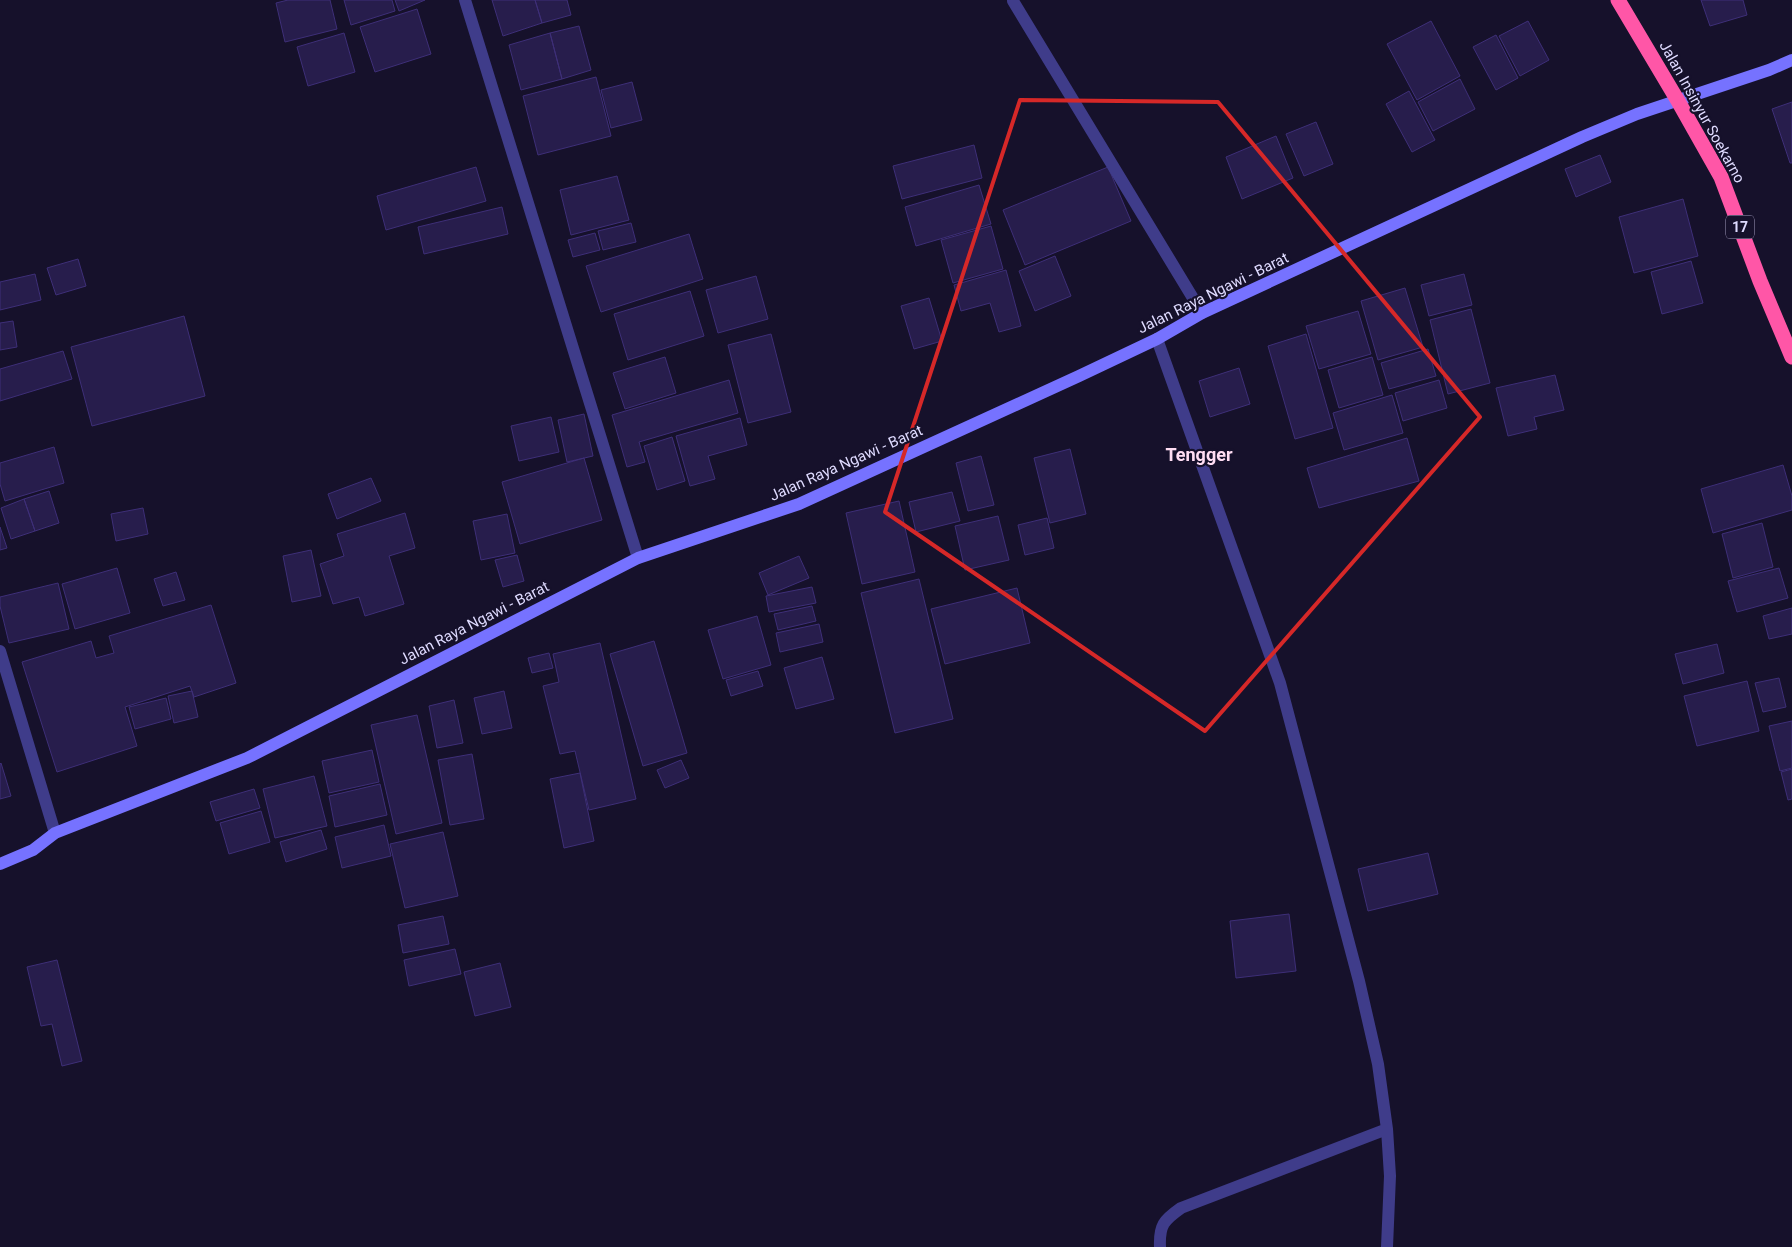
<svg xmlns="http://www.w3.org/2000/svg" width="1792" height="1247" font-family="Roboto,sans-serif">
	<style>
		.building { fill: #271d4c; stroke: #3e2f78 }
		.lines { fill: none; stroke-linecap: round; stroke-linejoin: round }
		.street { stroke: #3f3c8a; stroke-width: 12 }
		.secondary { stroke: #7672ff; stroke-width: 12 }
		.highway { stroke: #ff56a7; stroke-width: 15 }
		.marked { fill: none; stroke: #d62828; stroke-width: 4; stroke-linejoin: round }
		.labels { text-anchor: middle; stroke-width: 4.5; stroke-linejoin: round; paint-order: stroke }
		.shield { fill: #16112b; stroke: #a39ebf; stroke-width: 1 }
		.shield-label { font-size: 14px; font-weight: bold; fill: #dfdbff }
		.street-label { font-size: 15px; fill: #dfdbff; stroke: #16112b }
		.quarter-label { font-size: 18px; font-weight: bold; fill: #ffddf3; stroke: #16112b }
	</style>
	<rect width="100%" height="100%" fill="#16112b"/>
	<path class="building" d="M288,0H330L337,29L285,42L276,3Z
		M344,0H392L395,11L351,25Z
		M395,0H425L399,11Z
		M492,0H535L542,23L503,36Z
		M535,0H567L571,15L542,23Z
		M1701,0H1743L1747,15L1710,26Z
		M417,9L431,54L375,72L360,27Z
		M1431,21L1460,76L1417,100L1387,44Z
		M1528,21L1549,60L1520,76L1499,36Z
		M579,26L591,70L562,79L550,33Z
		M344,33L355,72L308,86L297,47Z
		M550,33L562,79L521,90L509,45Z
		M1496,35L1518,78L1496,90L1473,47Z
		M596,77L611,136L538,155L523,96Z
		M1460,79L1475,109L1433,131L1418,102Z
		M632,82L642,120L611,128L601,90Z
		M1409,91L1435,140L1412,152L1386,104Z
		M1792,102V163H1790L1772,109Z
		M1316,122L1333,164L1304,176L1286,134Z
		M1276,136L1293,178L1242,199L1226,157Z
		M974,145L982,178L902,199L893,166Z
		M1600,155L1611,182L1576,197L1565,169Z
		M476,167L486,201L386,230L377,196Z
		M1108,167L1131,221L1025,265L1003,210Z
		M617,176L629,220L571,235L560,190Z
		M979,185L991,224L916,246L905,207Z
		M1683,199L1698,256L1634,273L1619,217Z
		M502,207L508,234L424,254L418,227Z
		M631,223L636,242L603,250L598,231Z
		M991,226L1003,269L953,283L941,240Z
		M595,233L600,250L573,257L568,240Z
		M689,234L703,279L601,312L586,266Z
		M1055,256L1071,296L1035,311L1019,271Z
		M78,259L86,286L56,295L47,268Z
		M1691,261L1703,303L1662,314L1651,272Z
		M1006,270L1021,326L999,332L990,303L961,311L954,285Z
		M35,274L41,300L0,310V282Z
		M1464,274L1472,305L1429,316L1421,285Z
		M756,276L768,319L718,333L706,290Z
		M1405,288L1423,347L1378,360L1361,301Z
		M690,291L704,336L628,360L614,314Z
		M929,298L942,341L914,349L901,306Z
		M1471,309L1490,383L1448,394L1430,320Z
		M1358,311L1371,354L1319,369L1306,326Z
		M184,316L205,396L92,426L71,347Z
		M13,321L17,347L0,350V323Z
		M771,334L791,412L748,423L728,345Z
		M1306,334L1333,428L1295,439L1268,346Z
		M1428,349L1436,376L1389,389L1381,363Z
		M63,351L72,379L0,401V369Z
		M665,357L676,393L625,409L613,373Z
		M1372,357L1383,395L1339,408L1328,370Z
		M1239,368L1250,404L1210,417L1199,381Z
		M1555,375L1564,410L1534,417L1537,429L1508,436L1496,388Z
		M729,380L738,413L639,442L645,462L627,467L612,415Z
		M1439,380L1447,408L1403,421L1395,393Z
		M1392,395L1403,433L1344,450L1333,413Z
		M584,414L593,456L567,462L558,420Z
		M551,417L559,452L519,461L511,426Z
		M740,418L747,445L708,456L715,479L690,486L676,436Z
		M672,437L685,481L657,490L644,446Z
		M1407,438L1419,481L1319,508L1307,468Z
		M54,447L64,483L5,501L0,484V463Z
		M1070,449L1086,514L1050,523L1034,458Z
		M981,456L994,505L968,511L956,463Z
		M584,458L602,520L520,544L502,482Z
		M1783,465L1792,496V510L1713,533L1701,489Z
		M371,478L381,501L337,519L328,494Z
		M49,491L59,523L35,531L24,499Z
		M952,492L960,521L916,532L909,502Z
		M24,499L35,531L11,539L1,508Z
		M899,501L915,572L862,584L846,513Z
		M143,508L148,534L116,541L111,514Z
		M405,513L415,548L389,556L404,604L365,616L359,597L333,604L320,564L344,556L337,534Z
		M507,514L515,553L481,560L473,521Z
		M998,516L1009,560L965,570L955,526Z
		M1047,518L1054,548L1025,555L1018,525Z
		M1762,523L1773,567L1733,578L1722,534Z
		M0,527L7,548L0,550Z
		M311,550L321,596L292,602L283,556Z
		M517,555L524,581L503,587L495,560Z
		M799,556L809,578L768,595L759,573Z
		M117,568L130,613L75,629L62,584Z
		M1779,568L1788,598L1737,612L1728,581Z
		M176,572L185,600L163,606L154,579Z
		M919,579L953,719L895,733L861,593Z
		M58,583L69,629L9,643L0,606V597Z
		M812,587L816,603L769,612L766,596Z
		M1017,588L1030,643L945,664L931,609Z
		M211,605L236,683L194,697L190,686L125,707L137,746L57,772L22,662L91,641L96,658L114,653L109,636Z
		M812,606L816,621L778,630L774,614Z
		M1792,608V634L1769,639L1763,616Z
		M757,616L771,665L723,679L708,630Z
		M819,624L823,642L780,652L776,633Z
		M654,641L687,753L643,766L610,654Z
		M600,643L636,799L589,810L575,751L560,754L543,686L559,682L553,654Z
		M1717,644L1724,673L1683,684L1675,654Z
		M549,653L553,668L532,673L528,658Z
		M822,657L834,699L796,709L784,668Z
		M758,671L763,686L731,696L726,680Z
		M1779,678L1786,707L1763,712L1755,683Z
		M1747,681L1759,731L1697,746L1684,696Z
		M192,691L198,717L174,723L168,696Z
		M504,691L512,728L482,734L474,698Z
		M166,698L171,719L135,729L129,707Z
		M454,700L463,743L437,748L429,706Z
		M417,715L442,823L396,834L371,725Z
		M1792,721V768L1780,771L1769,726Z
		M372,750L379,782L329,793L322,761Z
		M472,754L484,819L450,825L438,760Z
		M681,760L689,778L665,788L657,770Z
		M1,763L11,796L0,799V764Z
		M1792,769V799L1788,800L1781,772Z
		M580,773L594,841L564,848L550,779Z
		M314,776L327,826L275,838L263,789Z
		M380,784L387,815L335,827L329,796Z
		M254,789L260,808L216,821L210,802Z
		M261,811L270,842L229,854L220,823Z
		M384,825L391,856L342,868L335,837Z
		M321,830L327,849L286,862L280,842Z
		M443,832L458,896L405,908L390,844Z
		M1428,853L1438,894L1368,911L1358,869Z
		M1289,914L1296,971L1236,978L1230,921Z
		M443,916L449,944L403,953L398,925Z
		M455,949L461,974L409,986L404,960Z
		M57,960L82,1061L62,1066L52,1024L41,1026L27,967Z
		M500,963L511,1007L475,1016L464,972Z"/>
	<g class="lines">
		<path class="street" d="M465,0L638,558
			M1013,1L1202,313
			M1157,339L1280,683L1359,981L1378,1064L1387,1129L1390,1176L1387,1247
			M0,651L55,833
			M1160,1247C1159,1225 1164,1220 1181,1208L1387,1129"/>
		<path class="secondary" d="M0,864L33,850L55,833L247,758L638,558L799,504L1079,376L1157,339L1202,313L1582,137L1637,114L1769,70L1792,60"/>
		<path class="highway" d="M1618,0L1678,101L1721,177L1760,281L1792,357"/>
	</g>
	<path class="marked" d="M1020,100L1218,102L1480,417L1205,731L885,512Z"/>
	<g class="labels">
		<rect class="shield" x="1726" y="215.5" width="28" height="23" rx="4"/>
		<g class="shield-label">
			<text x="1740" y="232">17</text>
		</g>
		<g class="street-label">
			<text transform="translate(1702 112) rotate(61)" y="5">Jalan Insinyur Soekarno</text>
			<text transform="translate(1213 293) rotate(-26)" y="5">Jalan Raya Ngawi - Barat</text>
			<text transform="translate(846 463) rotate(-24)" y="5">Jalan Raya Ngawi - Barat</text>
			<text transform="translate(474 623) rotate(-27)" y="5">Jalan Raya Ngawi - Barat</text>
		</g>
		<g class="quarter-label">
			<text x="1199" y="461">Tengger</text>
		</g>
	</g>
</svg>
